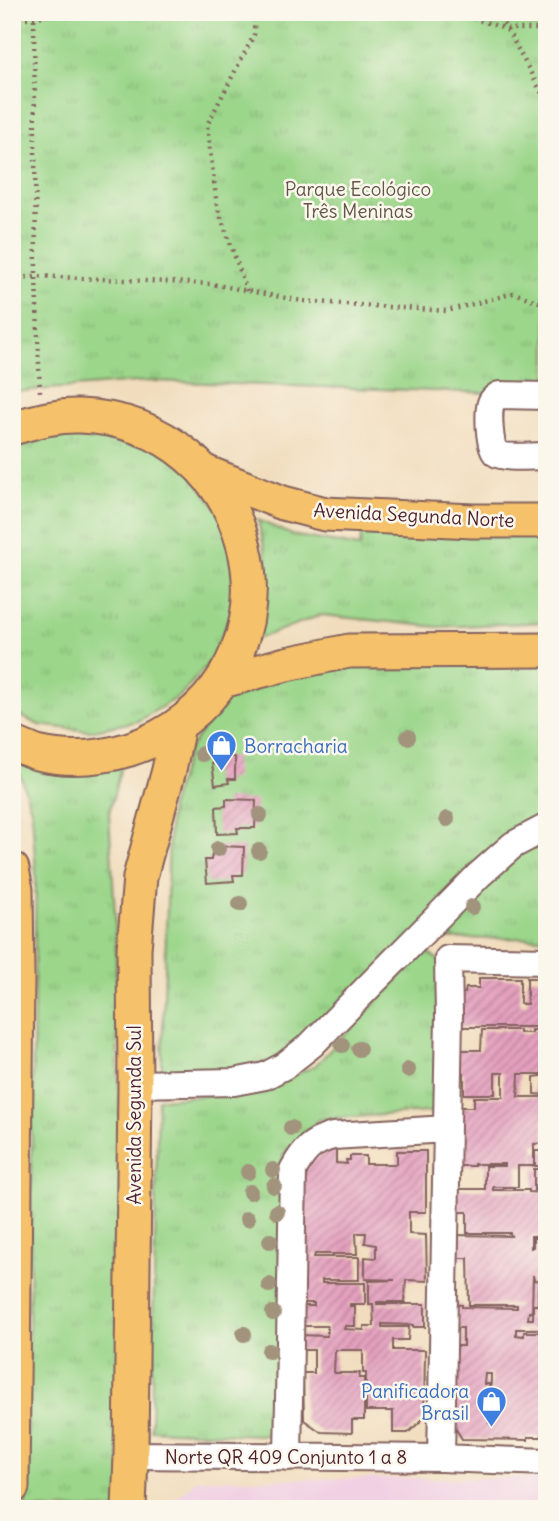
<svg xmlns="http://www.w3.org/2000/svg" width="559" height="1521" font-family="Delius,sans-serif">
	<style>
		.built { fill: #f1d0e3 }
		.park { fill: url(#park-tufts); stroke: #727a5a; stroke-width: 2 }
		.building { fill: url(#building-hatch); fill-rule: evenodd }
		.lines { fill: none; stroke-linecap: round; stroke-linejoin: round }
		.minor-casing { stroke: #84625e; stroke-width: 30 }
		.major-casing { stroke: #84625e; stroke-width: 37 }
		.path { stroke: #84625e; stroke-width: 4.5; stroke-dasharray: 2 5; stroke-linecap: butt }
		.minor { stroke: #fff; stroke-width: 26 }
		.major { stroke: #f5c16b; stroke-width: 33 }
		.tree { fill: #a2937d }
		.labels { text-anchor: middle; stroke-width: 5; stroke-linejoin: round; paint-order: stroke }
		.park-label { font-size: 19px; fill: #625648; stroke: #fbf7ec }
		.street-label { font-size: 19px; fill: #4a1f2b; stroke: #fbf7ec }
		.shop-label { font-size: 19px; fill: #366cbe; stroke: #fbf7ec; text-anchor: start }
	</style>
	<defs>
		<pattern id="park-tufts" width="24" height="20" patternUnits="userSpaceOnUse" patternTransform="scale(1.75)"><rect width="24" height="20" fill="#9bd68a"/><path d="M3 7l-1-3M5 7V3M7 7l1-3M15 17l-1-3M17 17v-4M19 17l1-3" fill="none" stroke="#87b777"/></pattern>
		<pattern id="building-hatch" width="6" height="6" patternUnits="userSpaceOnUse" patternTransform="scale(1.75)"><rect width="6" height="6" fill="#e4a0be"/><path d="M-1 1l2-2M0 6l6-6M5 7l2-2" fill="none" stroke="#bb829b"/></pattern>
	</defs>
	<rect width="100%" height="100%" fill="#fbf7ec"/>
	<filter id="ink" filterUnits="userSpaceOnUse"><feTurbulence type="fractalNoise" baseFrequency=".0143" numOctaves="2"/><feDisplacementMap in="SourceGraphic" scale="14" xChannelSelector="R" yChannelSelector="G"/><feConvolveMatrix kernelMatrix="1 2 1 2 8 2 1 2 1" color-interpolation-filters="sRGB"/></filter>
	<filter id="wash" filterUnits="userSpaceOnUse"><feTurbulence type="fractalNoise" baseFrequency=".00686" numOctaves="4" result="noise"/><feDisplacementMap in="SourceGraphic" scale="28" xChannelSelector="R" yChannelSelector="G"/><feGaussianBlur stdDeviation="1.57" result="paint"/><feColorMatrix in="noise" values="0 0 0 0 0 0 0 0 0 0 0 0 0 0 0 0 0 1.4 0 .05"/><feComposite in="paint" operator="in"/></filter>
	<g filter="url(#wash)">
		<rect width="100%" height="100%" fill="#f1ddbd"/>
		<path class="built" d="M539,1478L547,1481V1509H164L197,1479Z"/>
		<path class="park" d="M12,12H547V395L150,381L12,392Z
			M100,427L148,442L189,471L219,512L234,560L232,610L214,657L181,695L138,721L89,731L39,725L12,712V444L49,429Z
			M258,520L292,535L360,547L362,526L547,530V622L438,627L321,615L254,640L265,600L267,560Z
			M359,649L547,650V938L424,939L311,1060L161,1093L170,808L188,751L212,716L237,685Z
			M14,756L123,759L109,813L115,915L127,1509H26L36,873L32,812Z
			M425,951L451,968L445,1111L319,1119L283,1155L281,1436L151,1430L158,1099L259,1092L315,1066Z"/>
		<g id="blocks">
			<path class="building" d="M217,757H235V779H228L229,783L215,785L212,763H217Z
				M226,799L256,800L255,828H237L238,833L217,834L216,807L226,806Z
				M219,846L244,847L243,875H233L234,881L207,883L205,860H211L212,854H219Z
				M479,978H520V1004H527V978H547V1027H459L460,993H465L466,988H479Z
				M482,1030H519V1033H531V1030H547V1071H542V1074H519L518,1097H547V1118H543L545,1143L534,1144V1166H518V1187H493V1190H529V1192L547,1193V1236H531V1248L533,1247V1238H547V1281L534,1280L533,1275L532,1312H529L528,1319H533V1305H538V1286H547V1329H516V1335L524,1336V1332H547V1352H543L544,1375H547V1426H542V1437H528V1440L462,1439L453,1424V1351H457V1346H463V1328H452V1304L462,1305V1307L517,1308V1305H469L468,1258H454L453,1235L511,1236L510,1233H467V1212H455L459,1189H485V1166H505V1164H474V1166H457L459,1107H474V1097H503V1073H495V1094H464V1073H455L456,1050H481ZM485,1374H491L490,1421L489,1422V1401H487V1396H489V1384H484Z
				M541,1076H547V1095L534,1094V1077Z
				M336,1146V1163L347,1164L346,1160H350V1156H366V1164H397V1151H426V1212H409V1234L426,1235L427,1281L406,1280L405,1302H377V1304H425V1327H413V1325L382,1324V1327H409L408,1340H393V1350H425L424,1418L408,1433H393V1411H366V1373H363V1350H335L334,1373H360L359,1378H364V1420H352V1433L321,1432L304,1420L303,1373H314V1350H299V1335L327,1336V1326H298V1306H314V1303H302L301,1167ZM356,1233H366L365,1243L376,1245V1258L365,1257V1279L395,1280L369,1281V1304H373L374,1326H364V1330L344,1329L345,1326H355V1306H350V1304H365V1283H322V1280H359V1257H314L315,1254H357Z
				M535,1151H547V1166H535Z
				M534,1169H547V1190H534Z"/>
		</g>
	</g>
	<g filter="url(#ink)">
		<use href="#blocks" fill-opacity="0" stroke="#84625e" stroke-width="2"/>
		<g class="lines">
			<defs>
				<path id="minor" d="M547,396L499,395C495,398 493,398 491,403C488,411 489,447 496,453C504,459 536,456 547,456
					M547,961L448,959L449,1015L441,1458L547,1462
					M135,1084L234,1082L265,1076L284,1066L311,1045L479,875L513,845L547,827
					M131,1455L441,1458
					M288,1457L293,1170C304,1150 311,1142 333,1136L447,1129"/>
				<path id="major" d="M12,428C34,422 56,415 80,416C255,422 315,650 160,736C124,756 78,763 37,753C29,750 20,746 12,743
					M205,472L283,503L325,514L473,521H547
					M222,681L286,664L349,651L547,650
					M12,869L16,890L17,976L12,1487
					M129,1509L131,1455L135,1084L134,949L140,877L169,770L178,726"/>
			</defs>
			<use href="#minor" class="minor-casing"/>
			<use href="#major" class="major-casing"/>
			<path class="path" d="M34,12L36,276L40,393
				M453,12L507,29H547
				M496,12L512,38L547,103
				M12,18H35L56,12
				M12,279L36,276L212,284L302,301L447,311L514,293L542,303H547
				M247,291L217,206L207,125L254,35L255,12"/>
			<use href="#minor" class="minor"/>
			<use href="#major" class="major"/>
		</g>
		<g class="tree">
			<circle cx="408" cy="737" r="8"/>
			<circle cx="202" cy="754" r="8"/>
			<circle cx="260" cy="815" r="8"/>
			<circle cx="447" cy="819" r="8"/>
			<circle cx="218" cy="849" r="8"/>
			<circle cx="259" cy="851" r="8"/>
			<circle cx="240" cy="904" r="8"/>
			<circle cx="472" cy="907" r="8"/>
			<circle cx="342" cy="1045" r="8"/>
			<circle cx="359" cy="1049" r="8"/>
			<circle cx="408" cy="1070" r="8"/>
			<circle cx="291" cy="1128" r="8"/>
			<circle cx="273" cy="1170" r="8"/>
			<circle cx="248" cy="1172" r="8"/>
			<circle cx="274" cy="1186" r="8"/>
			<circle cx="250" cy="1192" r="8"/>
			<circle cx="277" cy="1212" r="8"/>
			<circle cx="247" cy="1219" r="8"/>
			<circle cx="270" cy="1241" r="8"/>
			<circle cx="269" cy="1285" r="8"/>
			<circle cx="273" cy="1313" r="8"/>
			<circle cx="244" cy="1334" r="8"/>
			<circle cx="269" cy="1351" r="8"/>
		</g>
	</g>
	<defs>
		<symbol id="shop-pin" viewBox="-11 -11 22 30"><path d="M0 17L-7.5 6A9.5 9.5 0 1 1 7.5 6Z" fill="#3f7fe0" stroke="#fbf7ec"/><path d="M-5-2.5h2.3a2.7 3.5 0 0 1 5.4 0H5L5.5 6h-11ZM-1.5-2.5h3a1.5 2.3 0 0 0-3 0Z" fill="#fff"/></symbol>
	</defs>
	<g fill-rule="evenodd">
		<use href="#shop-pin" x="204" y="728" width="35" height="47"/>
		<use href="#shop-pin" x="474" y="1384" width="35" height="47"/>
	</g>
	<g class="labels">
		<g class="park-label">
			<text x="358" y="196">Parque Ecológico<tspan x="358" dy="22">Três Meninas</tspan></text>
		</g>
		<g class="street-label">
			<text transform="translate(414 515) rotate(3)" y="7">Avenida Segunda Norte</text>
			<text transform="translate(134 1115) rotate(-90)" y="7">Avenida Segunda Sul</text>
			<text x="286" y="1464">Norte QR 409 Conjunto 1 a 8</text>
		</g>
		<g class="shop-label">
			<text x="244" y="753">Borracharia</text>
			<text x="469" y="1398" text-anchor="end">Panificadora<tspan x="469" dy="22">Brasil</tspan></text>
		</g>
	</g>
	<rect width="559" height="1521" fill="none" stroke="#fbf7ec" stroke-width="42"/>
</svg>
